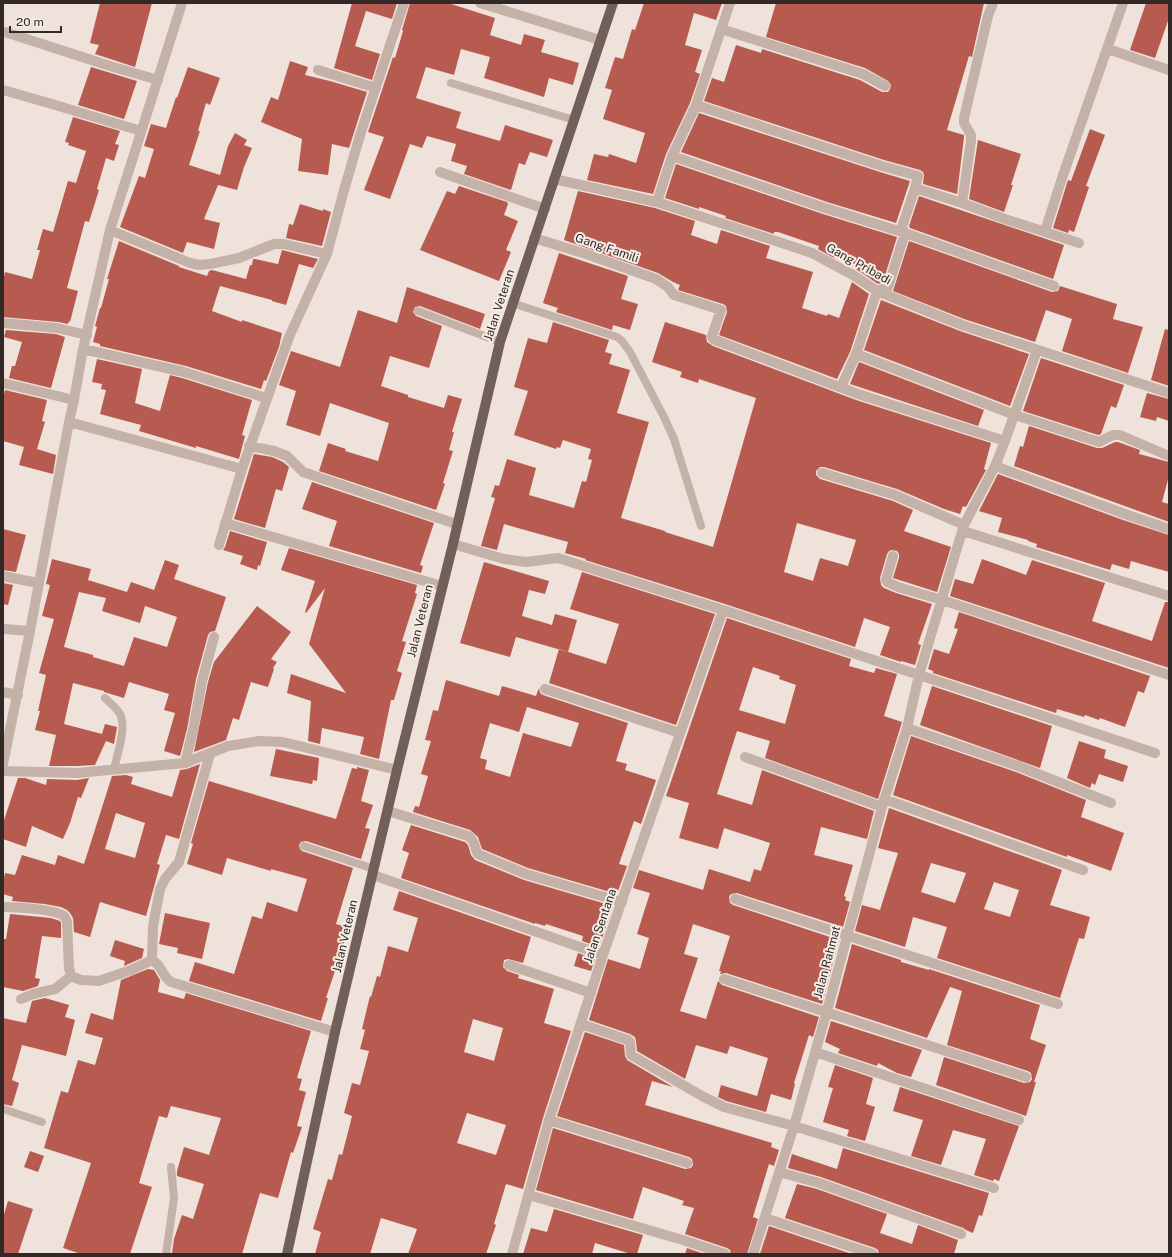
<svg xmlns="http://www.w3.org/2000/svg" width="1172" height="1257" font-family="'Public Sans',sans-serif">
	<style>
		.building { fill: #b75b50; fill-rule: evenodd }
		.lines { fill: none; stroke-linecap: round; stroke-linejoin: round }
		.service { stroke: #c4b1a8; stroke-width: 8 }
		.minor { stroke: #c4b1a8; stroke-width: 10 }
		.primary { stroke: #735f5a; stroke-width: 10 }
		.labels { text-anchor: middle; stroke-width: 4; stroke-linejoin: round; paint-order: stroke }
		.street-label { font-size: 12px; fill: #322927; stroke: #f6ede6 }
	</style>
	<rect width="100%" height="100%" fill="#eee2db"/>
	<path class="building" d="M100,3H152L135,67L95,54L99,45L90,43Z
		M352,3H397L392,19L366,11L355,46L380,54L372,80L334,68Z
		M410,3H448L495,18L490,35L521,45L524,34L545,40L541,52L579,63L573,85L549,78L544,97L484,78L490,57L461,49L454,75L426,67L416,98L461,112L456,128L500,141L505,125L553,140L547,157L530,152L525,165L519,163L511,190L464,174L467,166L451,161L456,144L427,136L422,148L410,144L390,199L364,190L384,137L368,132L393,57L395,58L403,31L402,30Z
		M644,3H722L716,20L694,13L685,45L702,50L695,72L700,74L690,103L666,154L653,194L587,180L594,154L608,157L609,154L636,163L645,133L603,119L612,90L605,88L615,57L623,59L632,29L635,30Z
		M776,3H984L972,57L969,56L947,130L964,135V137L957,194L923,184L924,175L923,172L920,170L884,160L704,101L712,78L724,82L736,45L761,53L762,49L860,80L882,92H888L890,89L891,85L888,81L865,68L766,37Z
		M1146,3H1169V18L1155,58L1130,50Z
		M290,61L308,67L305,75L330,81L367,92L349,148L332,144L328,175L298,171L302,139L261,122L271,97L278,100Z
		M91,67L137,81L124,119L78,105Z
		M188,67L220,78L210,105L206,103L198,131H200L189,165L220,175L228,146L235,133L247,140L244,145L252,148L244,167L237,190L218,185L204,219L220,223L214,249L187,242L183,253L120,227L139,176L145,178L154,149L144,146L151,124L166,128L176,97L177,98Z
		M699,113L880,172L910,181L896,223L827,202L681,152Z
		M73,117L120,131L115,144L119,145L114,161L106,158L97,189L99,190L89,222L85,221L67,288L78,291L70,322L69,321L68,324L58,322L3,317V281L5,272L32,279L40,250H37L43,229L53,232L68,181L76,183L86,151L68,145L69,143L65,142Z
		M1090,129L1105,135L1086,186L1089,187L1074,232L1069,230L1068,233L1053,228L1068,180L1071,181Z
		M978,140L1021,154L1011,185H1013L1004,212L969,199Z
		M676,164L823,214L897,237L883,282L878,284L856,269L857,267L854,266L855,264L832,257L818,249L819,246L778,232H774V234L725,218L726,216L699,207V209L665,198Z
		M459,186L507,202L508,204L504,215L518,221L506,250L511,252L499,281L420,250L447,191L455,194Z
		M578,191L655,208L695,221L691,235L717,244L721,230L770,246L766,258L813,272L802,308L827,316L828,314L839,318L852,282L869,294L850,352L837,379L719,335L727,312L726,306L723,304L678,290L680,285L673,282L658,273L564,240Z
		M919,196L1064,245L1053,279L910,228L909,226Z
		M300,204L323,211V209L331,212L322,246L286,238L289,224L293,225Z
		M119,241L179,266V267L207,276L209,271L212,270L246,279L250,265H252L253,259H255L278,264L282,250L318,259L313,268L299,264L286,305L272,301V300L220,286L212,311L242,322V320L282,333L279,347L266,381L264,380L261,389L186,366L100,346V344L93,342L97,327L95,326L100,308H101L109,279H107Z
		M909,241L1052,292L1058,291L1060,286L1117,304L1113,319L1143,327L1128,373L1062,351L1072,319L1046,310L1035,342L964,319L893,291Z
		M559,253L628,276L621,299L638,304L630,330L613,325L612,330L556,312L558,308L543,303Z
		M407,287L485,314L480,329L420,306L415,307L413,312L416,316L442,326L429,368L390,356L381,386L408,395V397L444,408L448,395L462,399L452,432H454L449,450L453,451L443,483L445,484L436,510L319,471L328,443L346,449L345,451L378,461L389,423L330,403L320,436L286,425L296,391L279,385L291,351L340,367L358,310L397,323Z
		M881,300L960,331L1029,354L1010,406L864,350Z
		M553,322L609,340L605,352L612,354L609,364L630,370L617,413L649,422L621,518L665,531V532L713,547L756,398L699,379L698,383L680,377L682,372L652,362L665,322L706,335L707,342L713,346L856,400L991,443L984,469L986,470L966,507L963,506L960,514L944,509L897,489L824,467H820L816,471V475L820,479L893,501L913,510L904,531L951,547L937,592L893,578L899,558V554L897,551L892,550L889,551L887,554L880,578L881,585L884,588L896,593L932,604L918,644L921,645L915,665L901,661V662L880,655L890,627L864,618L855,647L725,604L585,560L586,559L565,553L568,542L504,524L497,550L481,546L495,498L491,497L495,485L499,486L507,459L536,468L529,495L574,508L582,481L586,482L592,460L588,459L591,449L563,440L560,448L557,447L556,449L514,435L528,391L514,387L528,338L547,343ZM797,523L856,540L848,566L820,558L813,581L784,572Z
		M1165,329L1169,330V386L1151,380Z
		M6,330L56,334L65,337L51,388L9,378L12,366H15L22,342L4,337Z
		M1041,358L1124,385L1116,408L1111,406L1101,434L1098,435L1023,411Z
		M97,359L142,369L135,403L160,411L170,375L182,378L252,400L242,435L245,436L239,459L196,446V448L139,431L141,425L100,414L106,390L101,389L102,384L92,382Z
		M859,362L984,410L978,426L850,384Z
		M5,390L47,400L42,421L45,422L37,449L56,455L53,474L19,465L24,447L3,441V399Z
		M1147,393L1169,399V421L1157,417L1156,421L1140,417Z
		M1029,426L1097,448H1102L1115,442H1118L1140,450L1139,454L1169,462V476L1162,502L1169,504V522L1014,466L1020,446L1023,447Z
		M254,454L272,457L283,462L289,467L282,491L276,489L265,528L234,519Z
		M998,474L1123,520L1169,535V572L1131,561L1129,569L1112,564L1110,570L1036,547L1037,544L1028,541V540L998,532L1002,518L979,511Z
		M312,482L434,523L420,565L423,566L421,573L329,546L337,521L302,509Z
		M3,529L26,535L16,572L3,570Z
		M230,531L267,542L260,566L258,565L257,570L240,564L243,556L223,550L225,547Z
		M289,548L417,585L415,593L417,594L402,641L406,642L397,671L402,673L394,700H391L379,759L360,754L364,737L322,728L320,744L308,741L311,701L287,693L291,674L346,693L309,644L325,588L306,613L305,612L315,581L281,570Z
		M52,559L91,569L88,580L127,592L131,582L154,590L165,560L179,565L174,579L226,597L215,631L210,632L208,635L196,679L187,729L180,756L164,751L175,713L164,710L169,694L129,682L124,698L104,692V691L73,683L64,724L102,734L105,724L117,727L114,744L106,741L95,765L77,766H49L56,735L35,730L40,711H38L46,675L39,673L54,619L42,616L50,585L46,584ZM79,592L106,598L102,611L140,623L145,606L177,617L167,647L134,637L124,666L93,657V655L64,647Z
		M982,559L1026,575L1032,560L1105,583L1092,621L1152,641L1165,602H1169V668L950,596L955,579L973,584Z
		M484,562L549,581L545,594L529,590L522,616L552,625L555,614L577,620L568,652L516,637L510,657L460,643Z
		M582,572L715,614L676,725L549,683L559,649L606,664L619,624L570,609Z
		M3,583L13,585L8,605L3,604Z
		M257,606L291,632L271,659L277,662L273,668L274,669L268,687L251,682L239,720L233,718L226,740L194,752L208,682L214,662Z
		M959,612L1150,676L1144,693L1138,691L1125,727L1100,718L1099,720L1085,715L1084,717L1057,709L1056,713L933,673V671L928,669L934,649L949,654L958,629L954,628Z
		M727,618L851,659L849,666L874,673L876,668L897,674L884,716L902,722L878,799L765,758L770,741L737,731L717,794L752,805L762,770L874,811L867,839L821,827L814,855L853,865L844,896L846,897L845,900L850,902L843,927L737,893L731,894L729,897L730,903L733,905L839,940L822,1004L726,973L720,974L721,971H719L730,936L693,924L684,954L698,958L680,1011L706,1019L718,981L722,985L819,1017L813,1037L809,1035L794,1083L795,1084L791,1100L771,1094L766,1112L726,1101L718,1097L721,1085L757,1096L768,1058L730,1046L727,1054L696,1045L685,1079L637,1051L636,1041L635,1037L630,1034L589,1020L608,959L640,969L649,938L637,934L650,893L633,888L639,870L703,890L709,869L750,882L754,869L761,871L770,843L724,828L718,849L679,838L689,803L666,796ZM753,667L780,676L779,679L796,685L785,724L739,710Z
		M446,680L499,696L502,686L536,696L539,688L540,693L543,695L628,723L616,761L627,764L625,770L656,780L641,824L634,821L619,864L627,866L617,894L528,868L482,849L478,837L470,830L413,812L415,806L419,807L428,776L421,774L431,741L425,740L433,710L438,711ZM527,707L579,723L571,747L523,733L510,777L485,769L487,760L480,758L490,723L519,732Z
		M932,686L1052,726L1040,768L920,725Z
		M911,736L1016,772L1086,800L1081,817L1124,833L1111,871L1067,855V857L893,795Z
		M1079,741L1106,750L1104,758L1128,766L1123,782L1099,774L1095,785L1092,783L1090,788L1067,778Z
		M276,749L319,758L317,781L313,780L312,784L270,776Z
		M200,764L179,839L166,835L157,864L160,865L146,916L100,902L90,937L74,932L73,918L70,913L67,910L61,907L45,904L12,901L13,897L3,894V884L5,873L15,875L22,855L55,865L58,855L84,864L112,776L126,775L133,777L131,784L172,797L180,770L187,769ZM116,813L145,823L135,858L105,849Z
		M357,767L369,770L361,801L373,805L365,828L370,829L361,859L306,841L301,842L299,845L300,849L302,851L353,868L336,924L349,928L326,998H328L321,1021L189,981L195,962L234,974L252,916L262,919L267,902L297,912L307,879L271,869V871L227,858L222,875L187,864L193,844L191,843L212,770L209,781L336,819L352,768L357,769Z
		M18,778H25L46,785L47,779L77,780L89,778L81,798L78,797L70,823L63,839L32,826L26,847L3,839V823Z
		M889,808L1062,870L1050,905L1090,917L1084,939L1079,938L1060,998L937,958L947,927L913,917L905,947L855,931L862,905L880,910L898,853L878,848ZM931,863L966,873L955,903L921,892ZM994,882L1019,890L1010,917L984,909Z
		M411,825L465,842L468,845L471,855L475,860L524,880L613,906L599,947L582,941L583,936L546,924L545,926L535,923V924L401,878L409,853L402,850Z
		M399,891L531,937L523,963L508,959L504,960L503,967L507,971L519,975L518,978L554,989L544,1023L571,1031L543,1118L523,1189L506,1184L494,1224L496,1225L486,1254H408L417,1229L381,1218L370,1254H315L321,1232L313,1229L328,1179L332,1180L339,1154L342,1155L347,1136L352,1116L344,1113L352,1083L360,1085L369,1051L360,1049L365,1030L362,1029L370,996L371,997L377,976L380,977L388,946L408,952L418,918L393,910ZM473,1019L503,1028L494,1061L464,1052ZM467,1113L506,1125L496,1155L457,1143Z
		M165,913L210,923L202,959L177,953L178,948L159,944Z
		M10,914L51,918L60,921L61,923V938L42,936L35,978L40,979L38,986L23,991L3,987V939H6Z
		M115,940L144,949L142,958L124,966L125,961L110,956Z
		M852,944L901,960V962L929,970V969L932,970L1040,1005L1030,1039L1046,1045L1034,1082H1036L1026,1116L936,1085L944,1057L1024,1083L1030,1082L1032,1079L1031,1073L1028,1071L947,1045L962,991L950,987L927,1038L835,1008Z
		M578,953L595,959L591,971L574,966Z
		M148,969L154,970L160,980L158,992L184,999L186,993L311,1031L297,1078L302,1079L299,1090L306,1092L297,1126L302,1127L293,1153L291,1152L278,1198L260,1193L242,1254H172L174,1239L182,1215L193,1219L204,1184L177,1176V1171L184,1147L209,1155L221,1118L171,1106L167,1118L159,1116L139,1183L152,1187L130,1254H81L63,1248L91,1163L44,1148L61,1091L68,1093L78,1060L95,1065L103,1038L85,1033L91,1013L113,1020L121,980Z
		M45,998L69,1005L65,1017L75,1020L66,1056L22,1045L12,1080L19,1083L12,1106L3,1104V1018L26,1023L32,1001Z
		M831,1021L922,1050L911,1077L897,1073L878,1063L877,1066L838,1053L840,1049L825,1042Z
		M585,1032L624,1045L625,1056L627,1060L673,1087L652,1081L645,1105L772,1143L771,1147L779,1150L774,1166L769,1164L753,1217L758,1219L747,1254H731L730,1250L727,1248L685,1234L694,1208L682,1205L684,1201L643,1187L633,1219L536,1190L553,1128L685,1169L691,1168L693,1165L692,1159L689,1157L557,1116Z
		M835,1065L873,1078L866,1104L875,1107L865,1141L847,1136L849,1130L823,1122L833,1088L828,1087Z
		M900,1087L1019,1126L999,1181L994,1179L993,1181L974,1175L986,1139L953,1130L941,1165L911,1156L923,1120L893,1111Z
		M843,1148L989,1193L982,1216L979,1215L973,1233L966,1230L963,1228L821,1177L788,1168L792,1154L837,1169Z
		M30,1151L44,1156L38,1172L24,1167Z
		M797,1184L817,1189L887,1214L880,1233L912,1244L918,1225L958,1240L954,1254H879L878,1250L875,1248L785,1218Z
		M8,1201L33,1209L18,1254H3V1218Z
		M554,1209L643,1235L637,1254H631L595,1243L592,1254H523L531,1228L547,1232Z
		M769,1226L852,1254H760Z
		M687,1248L704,1254H685Z"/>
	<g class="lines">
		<path class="service" d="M451,83L574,120
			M512,303L617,337L622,341L630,352L664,417L674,439L701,526
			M418,311L500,342
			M105,698C110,703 117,708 120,714C127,727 117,755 114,769
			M304,846L374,869
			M3,1109L42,1122
			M166,1254L174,1198L171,1167"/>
		<path class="minor" d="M480,3L600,40
			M721,29L863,74L885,86
			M5,32L110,66L158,80
			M1108,49L1169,70
			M318,70L376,88
			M3,90L52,104L141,131
			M696,105L882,166L918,176L915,188L962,203L1005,219L1079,243
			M672,156L825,208L905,233L1054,286
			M440,172L545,209
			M554,179L657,202L812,253L853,275L877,291L962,325L1169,393
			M657,202L672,156L696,105L730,3
			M962,203L971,141V135L964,123V118L988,16L993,3
			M110,230L190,263L199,265L210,264L239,258L274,244H284L327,254
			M1045,231L1062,178L1123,3
			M534,238L586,254L656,279L668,287L674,295L721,310L712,336L713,339L715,340L858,394L1005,441
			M3,323L57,328L87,335
			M83,349L184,372L266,398
			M856,354L1015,415L1099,442L1113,435H1120L1169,456
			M3,383L74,400
			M841,387L856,354L877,291L888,287L905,233L902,227L915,188
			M69,422L242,469L289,337L327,254L344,190L361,132L404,3
			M249,446L274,451L287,456L303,472L456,524
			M995,466L1125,514L1169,529
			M822,473L895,495L964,525
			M225,523L442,586
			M963,531L1169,596
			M453,544L504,559L526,562L558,558L723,610L1155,753
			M219,545L242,469
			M893,556L886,580L887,582L898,587L942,600L1169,675
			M3,576L38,583
			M3,629L30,631
			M545,689L680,733
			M3,692L18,695
			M907,728L1018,766L1111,803
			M210,754L179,862L165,879L160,889L153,926L152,960C162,965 162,976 171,982L335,1032
			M745,757L882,807
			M185,763L193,730L202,681L214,637
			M3,764L30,631L69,422L74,400L83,349L110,230L182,3
			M3,771L77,773L185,763L228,746L259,741L283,742L397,770
			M884,799L1083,870
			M388,811L468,836C477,842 473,847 478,854L526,874L622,902
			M373,875L603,955
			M735,899L1058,1004
			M3,907C16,907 54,909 64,916C66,918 66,919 67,922L69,968L71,976L81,980L99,981L131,970L152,960
			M509,965L591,993
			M724,979L1026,1077
			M21,999L33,994L55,989L71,976
			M581,1024L628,1040L630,1042L631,1055L702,1096L724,1107L794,1126L994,1188
			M815,1052L1019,1120
			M549,1120L687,1163
			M779,1172L819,1183L961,1234
			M529,1195L686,1241L725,1254
			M765,1218L873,1254
			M512,1254L549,1120L603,955L723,610
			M753,1254L794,1126L827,1011L882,807L907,728L919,675L964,525L995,466L1005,441L1037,350"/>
		<path class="primary" d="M287,1254L335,1032L397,770L453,544L500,342L613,3"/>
	</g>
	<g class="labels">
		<g class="street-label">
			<text transform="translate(607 248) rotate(19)" y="4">Gang Famili</text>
			<text transform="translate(859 264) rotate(29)" y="4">Gang Pribadi</text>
			<text transform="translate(499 305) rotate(-72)" y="4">Jalan Veteran</text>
			<text transform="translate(420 621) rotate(-76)" y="4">Jalan Veteran</text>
			<text transform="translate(600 926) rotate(-71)" y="4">Jalan Sentana</text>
			<text transform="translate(345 936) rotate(-77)" y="4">Jalan Veteran</text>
			<text transform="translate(827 962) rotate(-75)" y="4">Jalan Rahmat</text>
		</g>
	</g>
	<rect width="1172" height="1257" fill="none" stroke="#322927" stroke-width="8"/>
	<path d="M10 26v6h51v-6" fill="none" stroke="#322927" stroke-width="2"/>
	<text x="16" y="26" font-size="12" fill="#322927" stroke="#f6ede6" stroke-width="3" paint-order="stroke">20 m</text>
</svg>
